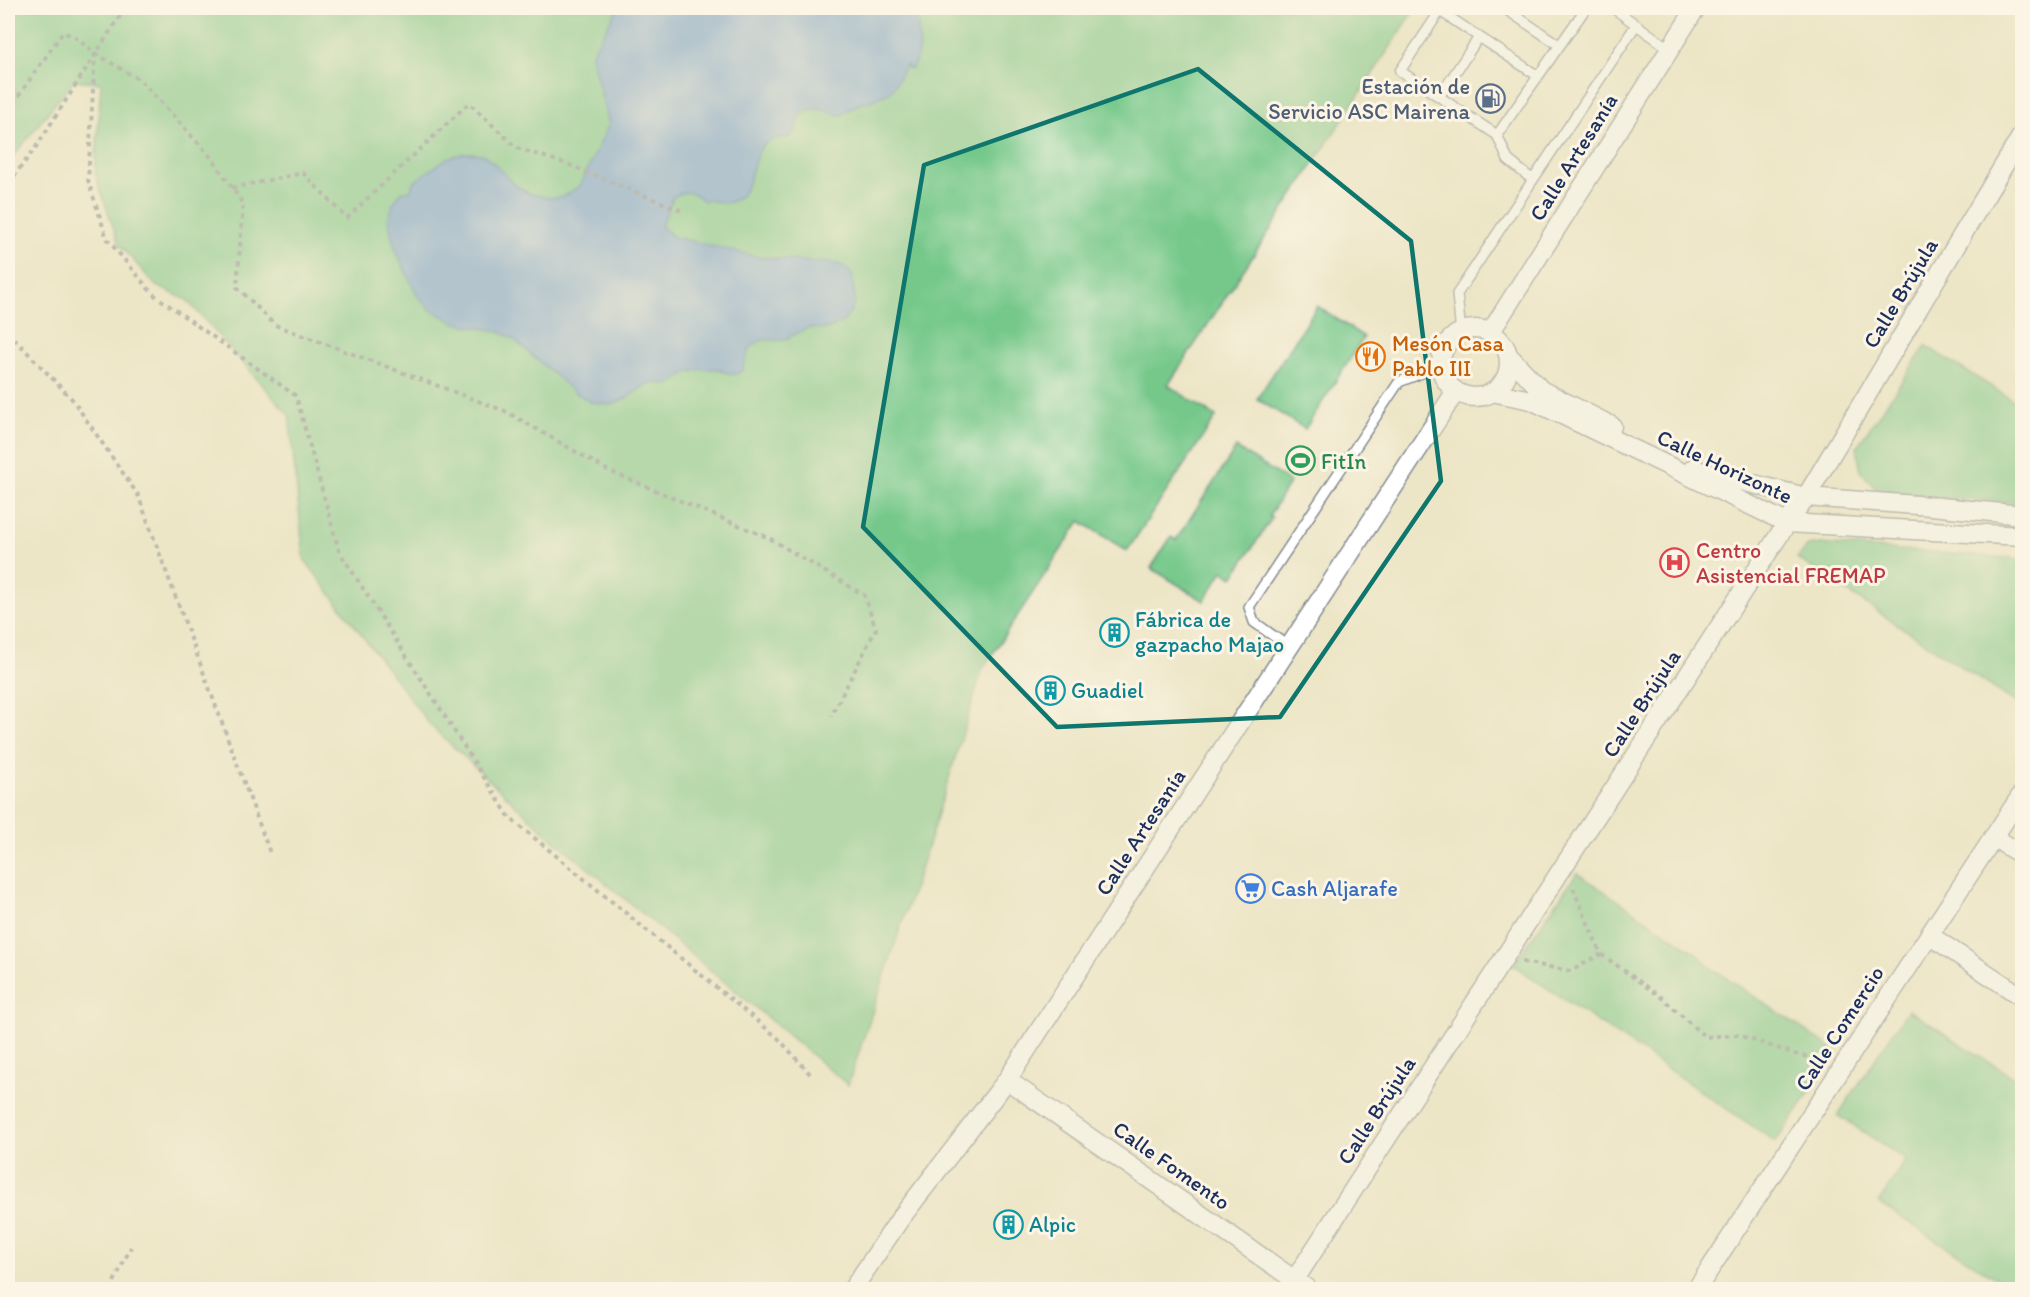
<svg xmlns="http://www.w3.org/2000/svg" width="2030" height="1297" font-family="Itim,sans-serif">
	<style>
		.green { fill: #75c88a; stroke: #487c74; stroke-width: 1.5 }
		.water { fill: #6d9cd6; stroke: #44669a; stroke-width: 1.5 }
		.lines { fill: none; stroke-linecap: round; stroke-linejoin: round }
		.service-casing { stroke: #848a92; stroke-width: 12 }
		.minor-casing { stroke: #848a92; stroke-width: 21 }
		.path { stroke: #848a92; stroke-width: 4; stroke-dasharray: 4.5 4.5; stroke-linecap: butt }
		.service { stroke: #fff; stroke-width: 9 }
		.minor { stroke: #fff; stroke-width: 18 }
		.marked { fill: none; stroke: #0f766e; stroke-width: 4.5; stroke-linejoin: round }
		.labels { text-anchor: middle; stroke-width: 6; stroke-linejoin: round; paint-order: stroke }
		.service-label { font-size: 22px; fill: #4e5e75; stroke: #fcf5e5; text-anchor: end }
		.street-label { font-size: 22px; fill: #1b2f5e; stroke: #fcf5e5 }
		.food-label { font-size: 22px; fill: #c56008; stroke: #fcf5e5; text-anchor: start }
		.leisure-label { font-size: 22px; fill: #27864d; stroke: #fcf5e5; text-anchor: start }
		.health-label { font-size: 22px; fill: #be3a42; stroke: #fcf5e5; text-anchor: start }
		.culture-label { font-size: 22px; fill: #0d838f; stroke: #fcf5e5; text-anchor: start }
		.shop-label { font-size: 22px; fill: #366cbe; stroke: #fcf5e5; text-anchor: start }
	</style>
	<rect width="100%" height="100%" fill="#fcf5e5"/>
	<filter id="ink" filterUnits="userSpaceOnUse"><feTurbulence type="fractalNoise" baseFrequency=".0167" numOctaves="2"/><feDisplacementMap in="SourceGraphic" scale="12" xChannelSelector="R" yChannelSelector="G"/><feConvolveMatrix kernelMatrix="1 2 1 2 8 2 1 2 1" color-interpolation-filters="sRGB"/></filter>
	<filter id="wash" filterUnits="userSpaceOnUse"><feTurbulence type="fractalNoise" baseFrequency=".008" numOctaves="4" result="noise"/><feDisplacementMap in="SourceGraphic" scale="24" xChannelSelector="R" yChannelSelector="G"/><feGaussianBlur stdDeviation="1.35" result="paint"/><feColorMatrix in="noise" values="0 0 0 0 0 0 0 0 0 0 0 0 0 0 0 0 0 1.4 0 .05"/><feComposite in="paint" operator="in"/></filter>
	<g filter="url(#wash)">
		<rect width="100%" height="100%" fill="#ece5c6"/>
		<path class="green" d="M8,8H1416L1168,385L1216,417L1127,551L1080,521L983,668L931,836L848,1085L547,834L431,726L304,559L289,415L187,300L156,286L119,244L95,174L101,83L74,80L8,163Z
			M1317,306L1364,337L1305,429L1257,399Z
			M1926,346L2022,406V503L1879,493L1861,471L1856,448Z
			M1236,448L1290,482L1269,516L1272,518L1233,577L1223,571L1204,601L1151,568L1171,537L1176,540Z
			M1820,544L2022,559V707L1797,558L1808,546Z
			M1577,873L1698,954L1709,966L1837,1052L1776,1142L1513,965Z
			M1908,1010L2022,1083V1289H2013L1878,1203L1906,1160L1838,1115Z"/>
		<path class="water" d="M618,8H916L920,48L912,69L908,68L907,65L904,68L893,89L889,93L868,102L859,104L841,115C823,114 817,100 800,116L797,128L791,136C784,139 776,137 769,141C749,150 756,189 735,200C722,207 714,198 704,201C693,191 686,190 673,197L661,226L674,237L758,257L838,264L847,268L852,275L855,301L851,311L845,320L830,329L807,328L784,340H762L753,345L748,352L742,370L737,374H730L717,369H702L686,373L671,384L648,383L627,398L611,405L591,402L574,392L511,337L497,331L456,323L431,310L417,295L395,248L391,233L389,218L393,204L401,192L411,190L413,183L447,158L465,153L483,154L500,169L512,183L528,193L549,198L563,197L580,186L609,124L591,55Z"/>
	</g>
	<g filter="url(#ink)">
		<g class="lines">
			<defs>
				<path id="service" d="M1442,8L1400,71L1497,135
					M1504,8L1559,45
					M1613,8L1670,49
					M1440,11L1538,76
					M1439,97L1479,37
					M1533,180L1508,160L1497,135L1586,8
					M1461,333L1457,294L1636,25
					M1289,647L1254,622L1249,607L1399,382L1442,365"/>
				<path id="minor" d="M1441 363a34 34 0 1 1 68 0a34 34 0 1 1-68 0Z
					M1490,333L1696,8
					M1508,355L1541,390L1612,426
					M1492,392L1531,400L1787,523L2022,536
					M1693,468L1700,471L1806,497L1931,506L2022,515
					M1993,837L2022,855
					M1929,935L2022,997
					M1007,1080L1309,1290
					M852,1290L900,1219L1007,1080L1456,391
					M1288,1290L1787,523L1806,497L2022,135
					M1696,1290L2022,794"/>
			</defs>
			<use href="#service" class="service-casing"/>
			<use href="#minor" class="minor-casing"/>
			<path class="path" d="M95,53L88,180L107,239L153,294L296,396L339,551L510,818L778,1038L811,1075
				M8,111L63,32L76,38L95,53L141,81L211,157L243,204L237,287L275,325L505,411L609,471L769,538L864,595L876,629L831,716
				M8,184L36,147L125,8
				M232,188L303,173L347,218L469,103L517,148L567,164L685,212
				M8,332L72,399L138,495L270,853
				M1573,888L1601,954L1661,997L1705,1037L1738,1035L1795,1054L1825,1061
				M1522,962L1571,971L1601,954
				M110,1290L131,1247"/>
			<use href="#service" class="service"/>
			<use href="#minor" class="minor"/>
		</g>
	</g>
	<path d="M0 0H2030V1297H0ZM1198,69L1411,241L1441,481L1280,717L1057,727L863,527L924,165Z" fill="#ece5c6" fill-opacity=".55" fill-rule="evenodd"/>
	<path class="marked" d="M1198,69L1411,241L1441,481L1280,717L1057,727L863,527L924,165Z"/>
	<defs>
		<symbol id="fuel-ring" viewBox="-11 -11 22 22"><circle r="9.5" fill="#fcf5e5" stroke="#5c6f8a" stroke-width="1.5"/><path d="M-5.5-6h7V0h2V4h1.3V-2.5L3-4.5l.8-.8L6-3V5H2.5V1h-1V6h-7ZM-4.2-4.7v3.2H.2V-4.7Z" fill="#5c6f8a"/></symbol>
		<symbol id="restaurant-ring" viewBox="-11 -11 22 22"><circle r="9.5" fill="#fcf5e5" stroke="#e8710a" stroke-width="1.5"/><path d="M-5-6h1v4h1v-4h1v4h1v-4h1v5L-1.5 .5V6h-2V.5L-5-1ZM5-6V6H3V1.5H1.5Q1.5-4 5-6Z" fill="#e8710a"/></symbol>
		<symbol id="stadium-ring" viewBox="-11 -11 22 22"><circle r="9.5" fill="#fcf5e5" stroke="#2e9e5b" stroke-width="1.5"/><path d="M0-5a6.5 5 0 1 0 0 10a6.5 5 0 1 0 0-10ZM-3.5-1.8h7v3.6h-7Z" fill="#2e9e5b"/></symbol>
		<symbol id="hospital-ring" viewBox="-11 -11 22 22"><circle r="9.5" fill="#fcf5e5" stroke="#e0444e" stroke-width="1.5"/><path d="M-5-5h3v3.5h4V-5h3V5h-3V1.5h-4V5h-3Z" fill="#e0444e"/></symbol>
		<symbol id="building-ring" viewBox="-11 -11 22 22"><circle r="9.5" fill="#fcf5e5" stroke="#0f9aa8" stroke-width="1.5"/><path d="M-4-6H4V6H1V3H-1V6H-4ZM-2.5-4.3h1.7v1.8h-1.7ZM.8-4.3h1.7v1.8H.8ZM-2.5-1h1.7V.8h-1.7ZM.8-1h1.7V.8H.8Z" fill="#0f9aa8"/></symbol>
		<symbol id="supermarket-ring" viewBox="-11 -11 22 22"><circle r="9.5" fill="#fcf5e5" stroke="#3f7fe0" stroke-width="1.5"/><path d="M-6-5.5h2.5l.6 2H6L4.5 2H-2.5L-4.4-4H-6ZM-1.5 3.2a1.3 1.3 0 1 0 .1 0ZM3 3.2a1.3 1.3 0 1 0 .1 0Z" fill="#3f7fe0"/></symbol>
	</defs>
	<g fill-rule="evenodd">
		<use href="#fuel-ring" x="1474" y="82" width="33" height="33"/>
		<use href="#restaurant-ring" x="1354" y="340" width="33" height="33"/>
		<use href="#stadium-ring" x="1284" y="444" width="33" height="33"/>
		<use href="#hospital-ring" x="1658" y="546" width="33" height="33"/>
		<use href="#building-ring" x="1098" y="616" width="33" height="33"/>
		<use href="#building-ring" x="1034" y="674" width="33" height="33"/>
		<use href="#supermarket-ring" x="1234" y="872" width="33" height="33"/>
		<use href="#building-ring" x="992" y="1208" width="33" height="33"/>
	</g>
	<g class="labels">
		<g class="service-label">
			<text x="1470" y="94">Estación de<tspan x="1470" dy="25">Servicio ASC Mairena</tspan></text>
		</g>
		<g class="street-label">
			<text transform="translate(1573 157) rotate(-58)" y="8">Calle Artesanía</text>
			<text transform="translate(1900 293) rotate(-59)" y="8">Calle Brújula</text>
			<text transform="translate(1725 466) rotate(25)" y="8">Calle Horizonte</text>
			<text transform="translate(1641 703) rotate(-57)" y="8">Calle Brújula</text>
			<text transform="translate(1140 832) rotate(-57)" y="8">Calle Artesanía</text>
			<text transform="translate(1839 1028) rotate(-57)" y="8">Calle Comercio</text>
			<text transform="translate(1376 1110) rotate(-57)" y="8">Calle Brújula</text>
			<text transform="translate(1172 1165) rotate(35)" y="8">Calle Fomento</text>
		</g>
		<g class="food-label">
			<text x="1392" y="351">Mesón Casa<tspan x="1392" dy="25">Pablo III</tspan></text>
		</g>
		<g class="leisure-label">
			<text x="1321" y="469">FitIn</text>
		</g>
		<g class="health-label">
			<text x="1696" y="558">Centro<tspan x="1696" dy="25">Asistencial FREMAP</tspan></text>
		</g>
		<g class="culture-label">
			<text x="1135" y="627">Fábrica de<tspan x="1135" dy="25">gazpacho Majao</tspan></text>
			<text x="1071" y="698">Guadiel</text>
			<text x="1029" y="1232">Alpic</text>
		</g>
		<g class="shop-label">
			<text x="1271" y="896">Cash Aljarafe</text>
		</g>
	</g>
	<rect width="2030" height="1297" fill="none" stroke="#fcf5e5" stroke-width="30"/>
</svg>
